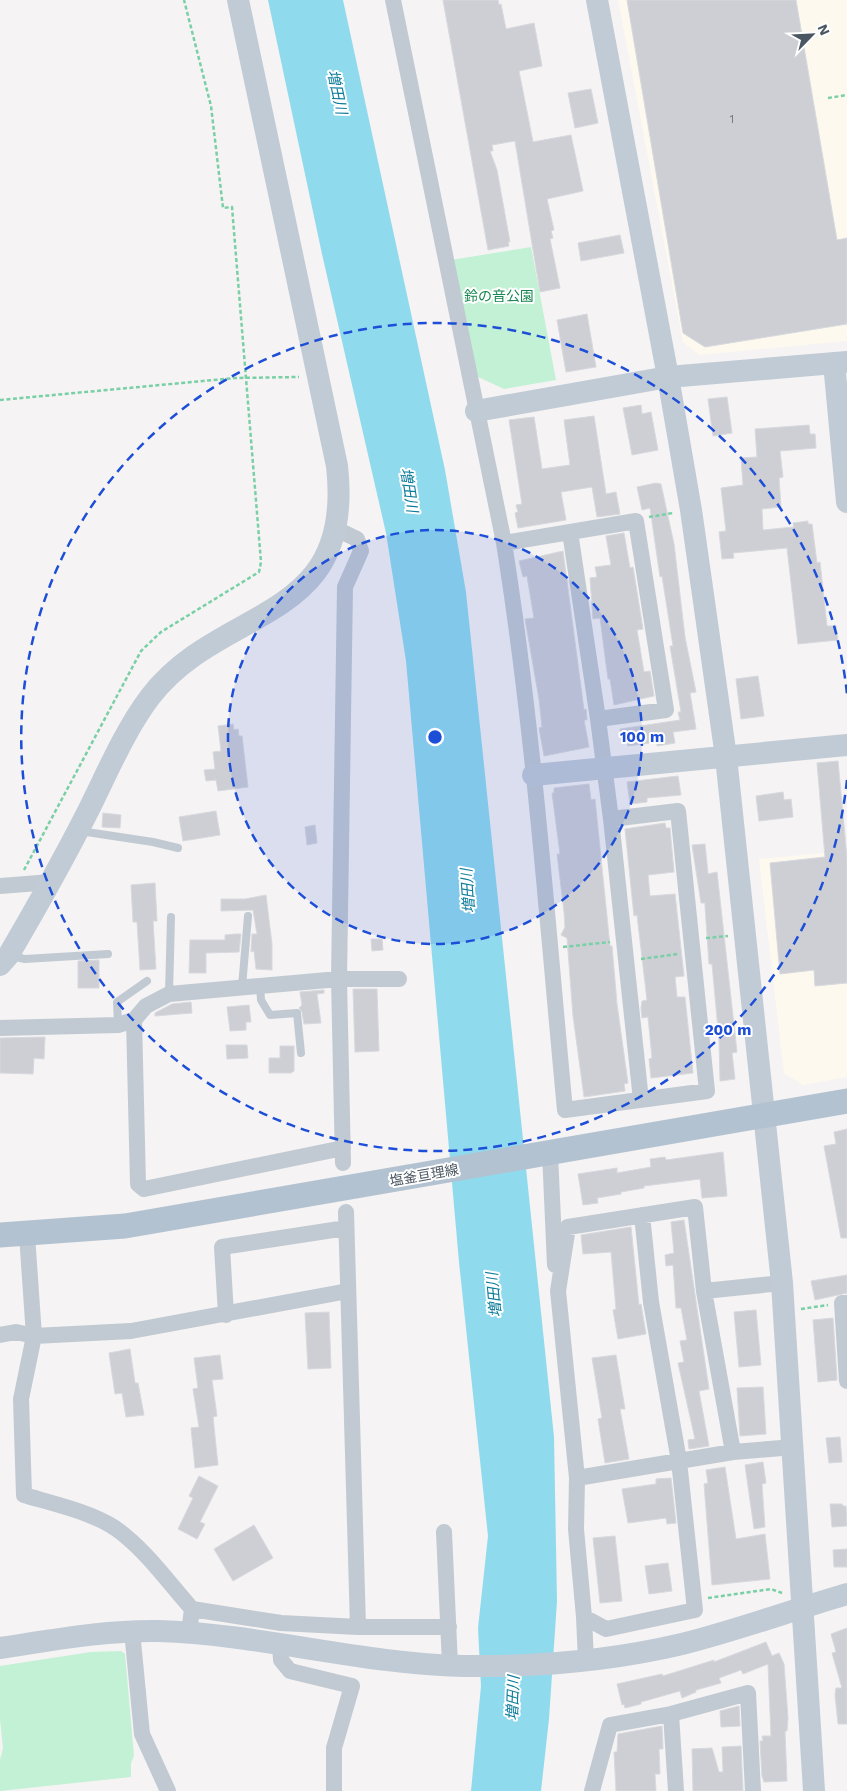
<svg xmlns="http://www.w3.org/2000/svg" width="847" height="1791" font-family="'Work Sans','Noto Sans JP',sans-serif">
	<style>
		.commercial { fill: #fdf9ef }
		.green { fill: #c3f1d5 }
		.water { fill: #90daee }
		.building { fill: #cdcfd5; stroke: #d7d9de }
		.lines { fill: none; stroke-linecap: round; stroke-linejoin: round }
		.path { stroke: #7ad0a6; stroke-width: 2.5; stroke-dasharray: 4 2.5; stroke-linecap: butt }
		.lane { stroke: #c1cad2; stroke-width: 8 }
		.street { stroke: #c1cad2; stroke-width: 16 }
		.secondary { stroke: #c1cbd6; stroke-width: 22 }
		.primary { stroke: #b3c2d1; stroke-width: 25 }
		.ring { fill: none; stroke: #1d4ed8; stroke-width: 2.5; stroke-dasharray: 9 6 }
		.labels { text-anchor: middle; stroke-width: 4; stroke-linejoin: round; paint-order: stroke }
		.number-label { font-size: 11px; fill: #6b747e }
		.park-label { font-size: 14px; fill: #17864f; stroke: #fff }
		.street-label { font-size: 14px; fill: #4a5661; stroke: #fff }
		.water-label { font-size: 15px; font-style: italic; fill: #0c7c9b; stroke: #fff }
		.centre { fill: #1d4ed8; stroke: #fff; stroke-width: 2.5 }
		.ring-label { font-size: 15px; text-anchor: middle; font-weight: bold; fill: #1d4ed8; stroke: #fff; stroke-width: 4; stroke-linejoin: round; paint-order: stroke }
	</style>
	<rect width="100%" height="100%" fill="#f5f3f3"/>
	<path class="commercial" d="M618,0H847V341L699,355L683,342Z
		M847,851V1077L803,1085L784,1073L759,859Z"/>
	<path class="green" d="M531,247L556,380L504,389L476,376L451,260Z
		M121,1651L125,1654L134,1756L131,1763V1777L0,1791V1760L3,1748L0,1719V1666L91,1652Z"/>
	<path class="water" d="M268,0H343L445,470L466,592L554,1437L557,1601L549,1719L541,1791H471L481,1686L478,1628L488,1536L459,1262L406,661L386,533L322,254Z"/>
	<path class="building" d="M443,0H498L499,5L501,4L506,29L534,23L542,66L519,71L533,142L571,135L583,191L547,199L554,230L551,231L553,238L550,239L560,288L540,292L515,141L492,145L493,151H490L497,170L510,242H508L509,246L488,250Z
		M627,0H796L837,240L847,238V324L705,347L683,333Z
		M591,89L598,123L575,128L568,93Z
		M620,235L624,253L581,261L578,243Z
		M587,314L596,367L566,372L557,320Z
		M727,397L732,433L713,436L708,399Z
		M641,405L642,414L651,412L658,450L632,455L623,408Z
		M594,416L606,494L616,492L620,514L597,517L592,487L561,492L566,520L518,528L515,513L518,512L516,505L522,504L509,420L534,417L542,469L570,465L564,420Z
		M809,425L810,434H815L816,448L780,451L783,477L779,478L781,507L762,509L763,530L794,527L793,523L808,521V524H812L817,563L820,562L827,626H836L838,640L798,644L787,548L733,553L734,558L722,559L719,532L726,531L721,488L743,485L741,458L757,457L755,429Z
		M656,483L661,484L674,544L685,637L696,692L690,693L696,729L673,732L675,743L657,746V742L628,746L627,742L622,743L620,729L680,720L678,712H681L670,646H673L668,614L662,576L660,577L650,508L642,510L637,487Z
		M624,533L630,568L633,567L643,629L637,630L644,672L650,671L654,696L614,705L610,679H608L600,618L593,619L590,578L597,577L595,567L611,565L606,536Z
		M563,551L584,710L586,709L587,720H584L589,747L544,756L539,728L542,727L539,699L525,619L534,618L527,576L523,577L519,561Z
		M758,676L764,716L741,719L736,679Z
		M233,724L234,730L238,729L239,736H242L248,787L218,791L216,780L206,781L204,770L215,769L213,752L221,751L218,726Z
		M838,761L847,858V983L815,986L814,970L780,974L770,863L825,857L817,763Z
		M678,776L681,795L647,798V802L630,804L627,782Z
		M589,784L591,800L595,799L610,946H612L617,1004L628,1083L624,1084L625,1091L584,1097L573,1016L567,938L561,935L565,927L564,912L557,854H560L552,793H554V788Z
		M783,792L784,800L791,799L793,817L759,821L756,796Z
		M216,811L220,835L183,841L179,817Z
		M103,813L121,815L120,828L102,827Z
		M665,823L666,828H670L674,872L648,875L650,896L675,894L684,976L675,977L677,997H685L693,1073L651,1078L649,1059L652,1058L648,1017L642,1018L641,1008L642,1001L647,1000L637,915L634,916L625,829Z
		M315,825L317,843L307,845L305,827Z
		M705,844L708,874L717,872L737,1052L732,1053L735,1079L720,1081L719,1040L712,964H709L705,906V903H701L692,845Z
		M155,883L157,921H153L156,969L140,970L137,922H133L131,885Z
		M266,895L272,944V970L256,969L254,951L251,952L252,934H257L253,910L221,911V899H245Z
		M235,934H241L239,952L206,953V973H189L190,940H225V935Z
		M371,939H382L383,950L372,951Z
		M99,960V988H78V961Z
		M353,989H377L379,1051L355,1052Z
		M324,990V993L317,994L321,1023L304,1024L302,1012L299,1008L302,1005L300,992Z
		M191,1002L192,1013L155,1016V1013L172,1004Z
		M249,1005L251,1022H246V1030L230,1031L227,1007Z
		M45,1037L44,1059L34,1058L33,1074L0,1073V1038Z
		M226,1045H247L248,1058L227,1059Z
		M280,1046H294V1071L291,1073H269V1058H280Z
		M847,1129V1238H841L824,1146L836,1144L834,1132Z
		M723,1152L727,1196L702,1198L700,1179L644,1186V1188L621,1192V1194L597,1198L598,1203L583,1205L578,1174L617,1168V1173L651,1167L650,1159L665,1157L666,1160Z
		M684,1220L709,1389L699,1391L709,1446L689,1449L688,1440L695,1439L678,1363L684,1362L680,1341L687,1340L681,1308H676L673,1265L666,1266L665,1255L674,1253L671,1222Z
		M631,1227L639,1305L641,1304L646,1334L618,1339L613,1310L616,1309L611,1252L583,1254L581,1235Z
		M847,1275V1293L815,1300L811,1281Z
		M756,1310L761,1365L739,1367L734,1312Z
		M329,1312L331,1368L308,1369L305,1313Z
		M833,1318L837,1380L818,1382L813,1320Z
		M130,1349L135,1383H138L144,1415L126,1417L122,1393L115,1394L109,1353Z
		M220,1355L223,1379L212,1380L217,1416L213,1417L218,1465L195,1468L191,1428L199,1427L193,1389L198,1388L194,1358Z
		M616,1355L625,1409H620L629,1459L605,1463L598,1419L602,1418L592,1358Z
		M763,1387L766,1434L740,1436L737,1388Z
		M840,1437L842,1462L829,1463L826,1438Z
		M763,1462L766,1483L762,1484L765,1527L754,1529L745,1465Z
		M725,1467L736,1539L765,1534L770,1579L712,1585L704,1484L708,1483L706,1470Z
		M199,1476L218,1486L200,1522L205,1524L197,1539L178,1529L193,1498L189,1496Z
		M671,1478L676,1523L667,1524L666,1518L628,1523L622,1489L656,1484V1479Z
		M830,1504H842L843,1506H846L847,1526L832,1527Z
		M254,1525L273,1558L233,1581L214,1549Z
		M615,1536L622,1601L600,1603L593,1538Z
		M847,1549V1567H834L833,1550Z
		M668,1563L672,1591L649,1594L645,1566Z
		M847,1628V1724H838L835,1695L836,1688H842L832,1653L836,1652L831,1634Z
		M766,1642L772,1656L779,1653L784,1664L788,1718L787,1731H785L787,1781L764,1782L762,1776L760,1741H763L762,1736H771L768,1664L743,1674L741,1670L719,1678L721,1683L696,1690V1692L682,1698L680,1691L641,1702V1704L625,1708L624,1704L622,1705L617,1684L662,1674L663,1676L714,1660V1662Z
		M739,1706L740,1726L721,1727L720,1711Z
		M662,1726L663,1749H659L660,1774H655L656,1791H616L614,1752H617L618,1734Z
		M741,1746L743,1791H693L692,1749L712,1748L719,1772H723L722,1747Z"/>
	<g class="lines">
		<path class="path" d="M828,98L847,95
			M0,400L235,378L299,377
			M649,517L673,513
			M24,870L141,651L161,632L259,572L261,562L232,207L223,208L211,106L184,0
			M706,938L728,936
			M563,947L610,942
			M641,959L678,954
			M801,1309L828,1305
			M708,1598L771,1589L782,1593"/>
		<path class="lane" d="M80,831L153,842L178,848
			M10,956L25,959L108,954
			M260,986L261,1000L270,1015L297,1013L301,1053
			M242,987L248,916
			M169,994L171,917
			M118,1025L117,1002L147,981"/>
		<path class="street" d="M393,0L504,543C534,731 547,921 565,1110L707,1091L678,811L611,819L598,719L666,710L636,521L504,543
			M336,529L357,539L361,551L345,587L339,979L343,1163
			M570,532L598,719
			M611,819L641,1100
			M0,886L51,882
			M134,1020L138,1184L144,1189L343,1148
			M0,1028L118,1025L134,1020L146,1006L169,994L339,979H399
			M550,1153L555,1265
			M346,1212L358,1627
			M27,1235L34,1336L21,1399L24,1495C51,1503 91,1512 115,1528C145,1549 168,1582 192,1609L189,1633
			M782,1283L704,1291L695,1207L568,1227L558,1291L577,1478L733,1452L794,1447
			M704,1291L733,1452
			M847,1303H842L847,1381
			M226,1315L222,1247L346,1228
			M0,1335L16,1332L34,1336L131,1331L348,1291
			M577,1478L576,1529L584,1617L606,1629L695,1610L679,1461L651,1302L642,1215
			M444,1532L450,1665
			M192,1609L281,1623L358,1627H449
			M584,1617L586,1661
			M132,1631L142,1734L168,1791
			M280,1645L281,1660L290,1671L352,1686L334,1748V1791
			M671,1714L676,1791
			M592,1791L610,1725L671,1714L748,1693L753,1791"/>
		<path class="secondary" d="M597,0L668,377L691,510L726,757L782,1283L814,1791
			M834,363L847,502
			M476,411L668,377L847,362
			M533,775L847,745
			M0,965L8,956C35,910 61,864 85,817C105,778 123,733 150,697C222,603 355,626 337,466L238,0
			M0,1648C53,1640 105,1630 159,1631C259,1634 362,1664 463,1666C536,1667 610,1661 682,1644C738,1630 792,1610 847,1594"/>
		<path class="primary" d="M0,1235L125,1226L847,1101"/>
	</g>
	<circle cx="435" cy="737" r="207" fill="#1d4ed8" fill-opacity=".12"/>
	<g class="ring">
		<circle cx="435" cy="737" r="207"/>
		<path d="M847 780A414 414 0 1 1 847 694"/>
	</g>
	<g class="labels">
		<g class="number-label">
			<text x="732" y="123">1</text>
		</g>
		<g class="park-label">
			<text x="499" y="301">鈴の音公園</text>
		</g>
		<g class="street-label">
			<text transform="translate(424 1175) rotate(-10)" y="5">塩釜亘理線</text>
		</g>
		<g class="water-label">
			<text transform="translate(337 92) rotate(78)" y="5">増田川</text>
			<text transform="translate(409 490) rotate(81)" y="5">増田川</text>
			<text transform="translate(468 891) rotate(-94)" y="5">増田川</text>
			<text transform="translate(494 1295) rotate(-95)" y="5">増田川</text>
			<text transform="translate(513 1698) rotate(-88)" y="5">増田川</text>
		</g>
	</g>
	<circle cx="435" cy="737" r="8" class="centre"/>
	<g class="ring-label">
		<text x="642" y="742">100 m</text>
		<text x="728" y="1035">200 m</text>
	</g>
	<g transform="translate(812 35) rotate(66)" stroke="#ffffff" stroke-width="4" paint-order="stroke">
	<path d="M0-4L9 19L0 12L-9 19Z" fill="#4a5661"/>
	<text y="-8" font-size="14" font-weight="bold" text-anchor="middle" fill="#4a5661">N</text>
	</g>
</svg>
